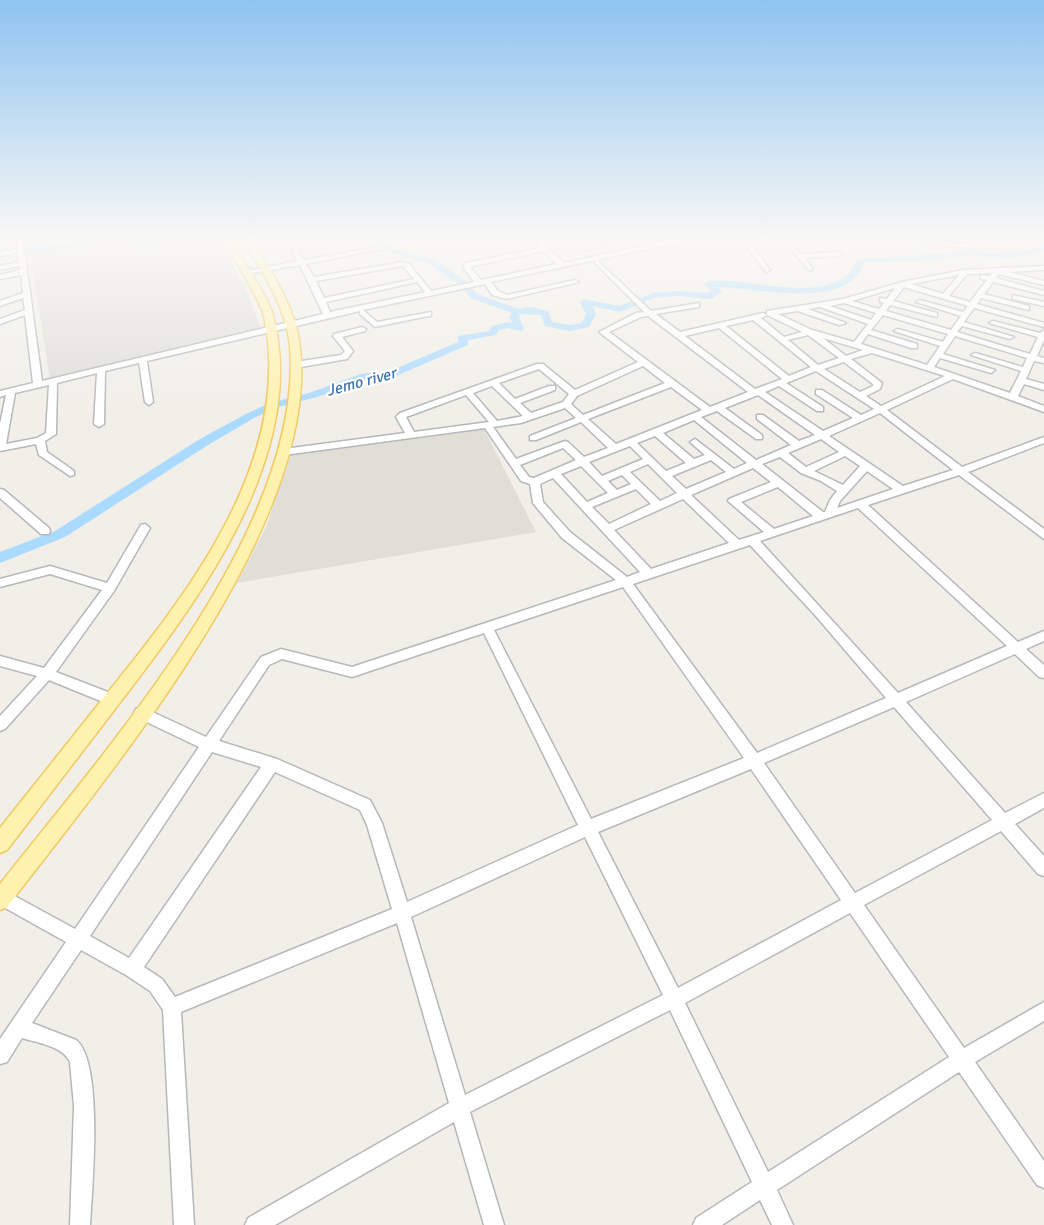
<svg xmlns="http://www.w3.org/2000/svg" width="1044" height="1225" font-family="Signika,sans-serif">
	<style>
		.industrial { fill: #e0deda }
		.education { fill: #e1ded6 }
		.lines { fill: none; stroke-linecap: round; stroke-linejoin: round }
		.river { fill: #aadaff; fill-rule: evenodd }
		.minor-casing { stroke: #b5b8bc; stroke-width: 3 }
		.major-casing { stroke: #f2c960; stroke-width: 3 }
		.minor { fill: #fff; fill-rule: evenodd }
		.major { fill: #fff2af; fill-rule: evenodd }
		.labels { text-anchor: middle; stroke-width: 4.5; stroke-linejoin: round; paint-order: stroke }
		.far-water-label { font-size: 16px; font-style: italic; fill: #4174aa; stroke: #fff }
	</style>
	<rect width="100%" height="100%" fill="#f1efe8"/>
	<path class="industrial" d="M28,240H219L247,291L261,330L50,380Z"/>
	<path class="education" d="M484,429L536,532L237,583L266,527L291,454Z"/>
	<g class="lines">
		<path class="river" d="M80,240H98C78,252 23,251 0,254V248L44,246Z
			M132,240H142L147,243L170,240L146,248Z
			M374,240H384L397,249L433,259L466,281L477,294L519,309L531,307L548,311L552,322L570,325L582,323L586,314L580,302L585,299L619,306L653,293L676,291L710,293L711,291L703,284C708,280 717,281 725,281C760,281 840,306 856,261L860,258L939,254L971,249L989,253L1021,251L1044,246V252L1021,257L989,259L971,255L939,260L864,263C848,312 755,287 717,287L722,291L712,299L676,296L653,298L620,312L592,306L596,314L589,327L570,331L545,326L541,315L521,314L519,317L524,329L522,331L507,328L499,330L496,335L468,340V345L396,376L367,379L317,397L278,407L254,418L208,445L65,537L0,563V552L55,531L200,439L246,414L270,403L309,393L361,374L390,371L458,342V336L489,331L492,326L507,322L512,323L509,317L512,313L471,298L460,285L427,263L391,253Z"/>
		<defs>
			<path id="minor" d="M0,240H7L0,243Z
				M17,240H23L42,381L323,314L300,265L247,274L243,272L297,261L291,247L314,240H325L297,249L304,260L383,246L386,248L306,264L314,277L403,262L409,264L431,291L474,282L463,267L465,263L540,248L536,240H542L547,248L564,263L670,240H700L674,247L672,246V244L491,282L498,291L507,295L575,280L579,282L507,299L492,295L485,284L363,310L377,322L431,312V316H428L375,327L360,314V311L147,361L153,402L149,405L145,402L139,363L105,371L104,424L99,427L94,424L97,373L57,383L56,434L45,441L47,452L74,471V475L70,476L39,455L36,444L0,451V424L6,395L0,397V391L33,383L25,315L0,324V319L25,310L23,298L0,306V301L23,293L21,275L0,279V275L20,270V266L0,270V266L19,262L18,253L0,256V252L18,249ZM543,251L557,264L481,280L470,267ZM403,266L414,279L324,298L316,281ZM417,282L425,292L330,312L326,302ZM49,385L46,433L37,438L6,444L15,393Z
				M610,240H621L586,250L583,248Z
				M790,240L801,254L838,252L841,254L838,256L804,258L813,269L810,271L786,244L754,248L770,270L767,272L765,271L746,246L749,244Z
				M900,241L1007,245L1010,247L1007,249L898,244L897,243Z
				M597,260L651,311L699,303V307L656,314L680,332L763,313L767,315L761,318L784,337L802,332L767,315V311L843,299L902,282L963,270L1044,266V270L1009,272L1044,281V285L999,274L996,278L1044,291V295L993,282L984,294L1029,306V310L981,298L977,304L1044,323V327L974,308L964,322L1014,337L1010,339L962,326L957,332L1030,354L1038,337L989,323L993,321L1040,333L1044,330V340L1037,356L1044,358V363L1034,361L1026,379L1044,384V390L1024,384L1018,396L1044,406V412L953,379L887,410L962,467L1044,437V443L968,472L1044,529V539L959,475L868,505L1018,642L1044,631V641L1026,649L1044,665V678L1039,677L1015,654L906,702L1005,813L1044,793V808L1015,824L1044,856V876L1038,874L1001,831L864,905L964,1048L1044,1002V1021L975,1062L1044,1161V1188L1037,1185L959,1072L777,1190L793,1225H772L760,1200L722,1225H693L696,1218L752,1182L670,1010L470,1112L504,1225H484L454,1122L275,1225H245L248,1218L449,1103L397,923L181,1012L194,1225H174L163,1010L150,991L126,975L81,950L32,1023L76,1040C104,1062 92,1189 90,1225H70L74,1106L70,1062C63,1046 38,1043 22,1038L7,1062L0,1064V1039L66,942L0,905V888L75,929L199,747L136,717L134,713L136,709L141,707L146,709L206,737L261,657L281,649L352,667L616,580L562,538L533,503L530,484L521,481L485,428L284,455L279,452L284,449L405,433L396,417L400,413L537,364H543L575,390L638,362L599,332L636,313L644,312L595,263V261ZM992,273L989,276L981,275V279L987,280L970,302L949,296L967,274ZM959,275L943,294L911,284ZM904,287L968,306L963,312L920,300L916,302L961,316L951,330L886,311L890,305L937,317V313L893,301ZM895,288L887,299L880,298V302L884,303L879,309L852,301ZM844,303L876,313L871,320L830,306ZM820,307L868,324L854,342L812,330L778,314L798,311L839,325L846,323L808,309ZM883,315L948,334L943,342L898,329L894,331L940,346L927,365L861,344L868,334L911,348H917V344L871,330ZM648,316L748,392L710,407L609,332L641,317ZM753,320L811,367L789,376L726,326ZM719,328L782,379L755,389L685,336ZM808,335L839,358L818,365L788,340ZM955,336L1027,358L1023,367L975,353L971,355L1021,371L1010,393L934,367L940,358L991,373L995,370L943,354ZM823,338L863,350L846,356ZM872,353L945,376L881,406L866,396L880,389L882,383L851,359ZM844,362L873,384V386L860,392L824,369ZM643,366L665,383L583,415L571,404L577,396ZM539,369L569,394L563,402L531,413L520,403L555,390V386H549L515,399L499,383ZM816,371L874,409L861,415L822,390H816V394L853,418L823,431L765,392L779,386L817,411H823V407L786,383ZM492,386L523,416L497,421L473,393ZM671,387L702,410L616,444L588,419ZM466,395L489,422L414,432L406,417ZM758,395L815,435L799,441L763,415H757V419L791,445L756,460L701,417L717,411L756,439H762V435L725,408ZM565,408L576,418L530,436V440H536L581,422L608,448L584,457L568,442L565,441L516,459L493,427L521,423ZM880,413L953,470L903,486L829,436ZM694,420L747,463L734,469L695,439L690,442L705,455L694,459L663,433ZM655,436L686,463L666,471L637,443ZM821,439L839,452L806,467L788,453ZM630,446L643,459L602,476L589,462ZM563,448L576,460L534,478L529,477L520,465ZM845,456L860,466L843,485L814,471ZM780,457L801,473L821,481L837,491L830,500L825,512H823L762,464ZM711,460L726,472L686,489L672,476ZM648,464L677,493L660,501L630,472ZM581,466L608,493L587,502L561,474ZM753,468L771,482L729,499L728,501L764,532L739,540L691,495ZM867,471L893,489L837,508L840,501ZM622,475L631,484L617,490L608,481ZM553,478L640,572L627,577L570,532L543,502L540,484ZM778,487L813,516L774,529L741,502ZM636,489L651,504L609,524L592,507ZM683,499L729,543L651,569L614,530ZM858,508L1007,646L898,693L760,541ZM750,545L815,615L886,698L757,753L633,584ZM623,587L744,758L591,819L494,630ZM484,633L578,825L407,902L382,823L370,800L277,759L219,741L269,665L282,659L352,677ZM894,707L992,820L855,893L764,763ZM212,752L261,767L129,958L90,936ZM751,769L841,900L678,988L598,832ZM275,772L360,810L367,825L392,909L175,997L162,979L144,967ZM585,837L663,995L465,1095L411,917ZM850,913L949,1057L768,1172L685,1003Z
				M1013,295L1044,302V306L1013,299Z
				M362,327L366,329L365,331L342,337L353,351L347,359L295,368L291,365L295,362L341,355L345,351L333,336L334,334Z
				M0,489L4,490L49,528L50,531L49,534H41L0,498Z
				M145,524L150,528L114,591L56,672L118,696L120,700L118,704L113,706L49,680L5,729L0,731V716L37,676L0,666V656L44,668L102,590L50,574L0,587V579L50,566L107,583L141,525Z"/>
			<path id="major" d="M223,240H231C242,258 268,297 273,315C310,456 195,605 115,709C79,756 43,803 7,850L0,853V828C35,784 70,740 105,696C189,592 294,459 264,316C260,299 233,258 223,240Z
				M243,240H251C272,272 296,308 300,347C320,525 111,771 7,907L0,910V884C107,748 304,528 290,347C287,309 263,272 243,240Z"/>
		</defs>
		<use href="#minor" class="minor-casing"/>
		<use href="#major" class="major-casing"/>
		<use href="#minor" class="minor"/>
		<use href="#major" class="major"/>
	</g>
	<linearGradient id="sky" x2="0" y2="1"><stop stop-color="#8fc3f1"/><stop offset="0.58" stop-color="#f9f8f5"/><stop offset="1" stop-color="#f9f8f5" stop-opacity="0"/></linearGradient>
	<rect width="1044" height="412" fill="url(#sky)"/>
	<g class="labels">
		<g class="far-water-label">
			<text transform="translate(361 381) rotate(-15)" y="6">Jemo river</text>
		</g>
	</g>
</svg>
